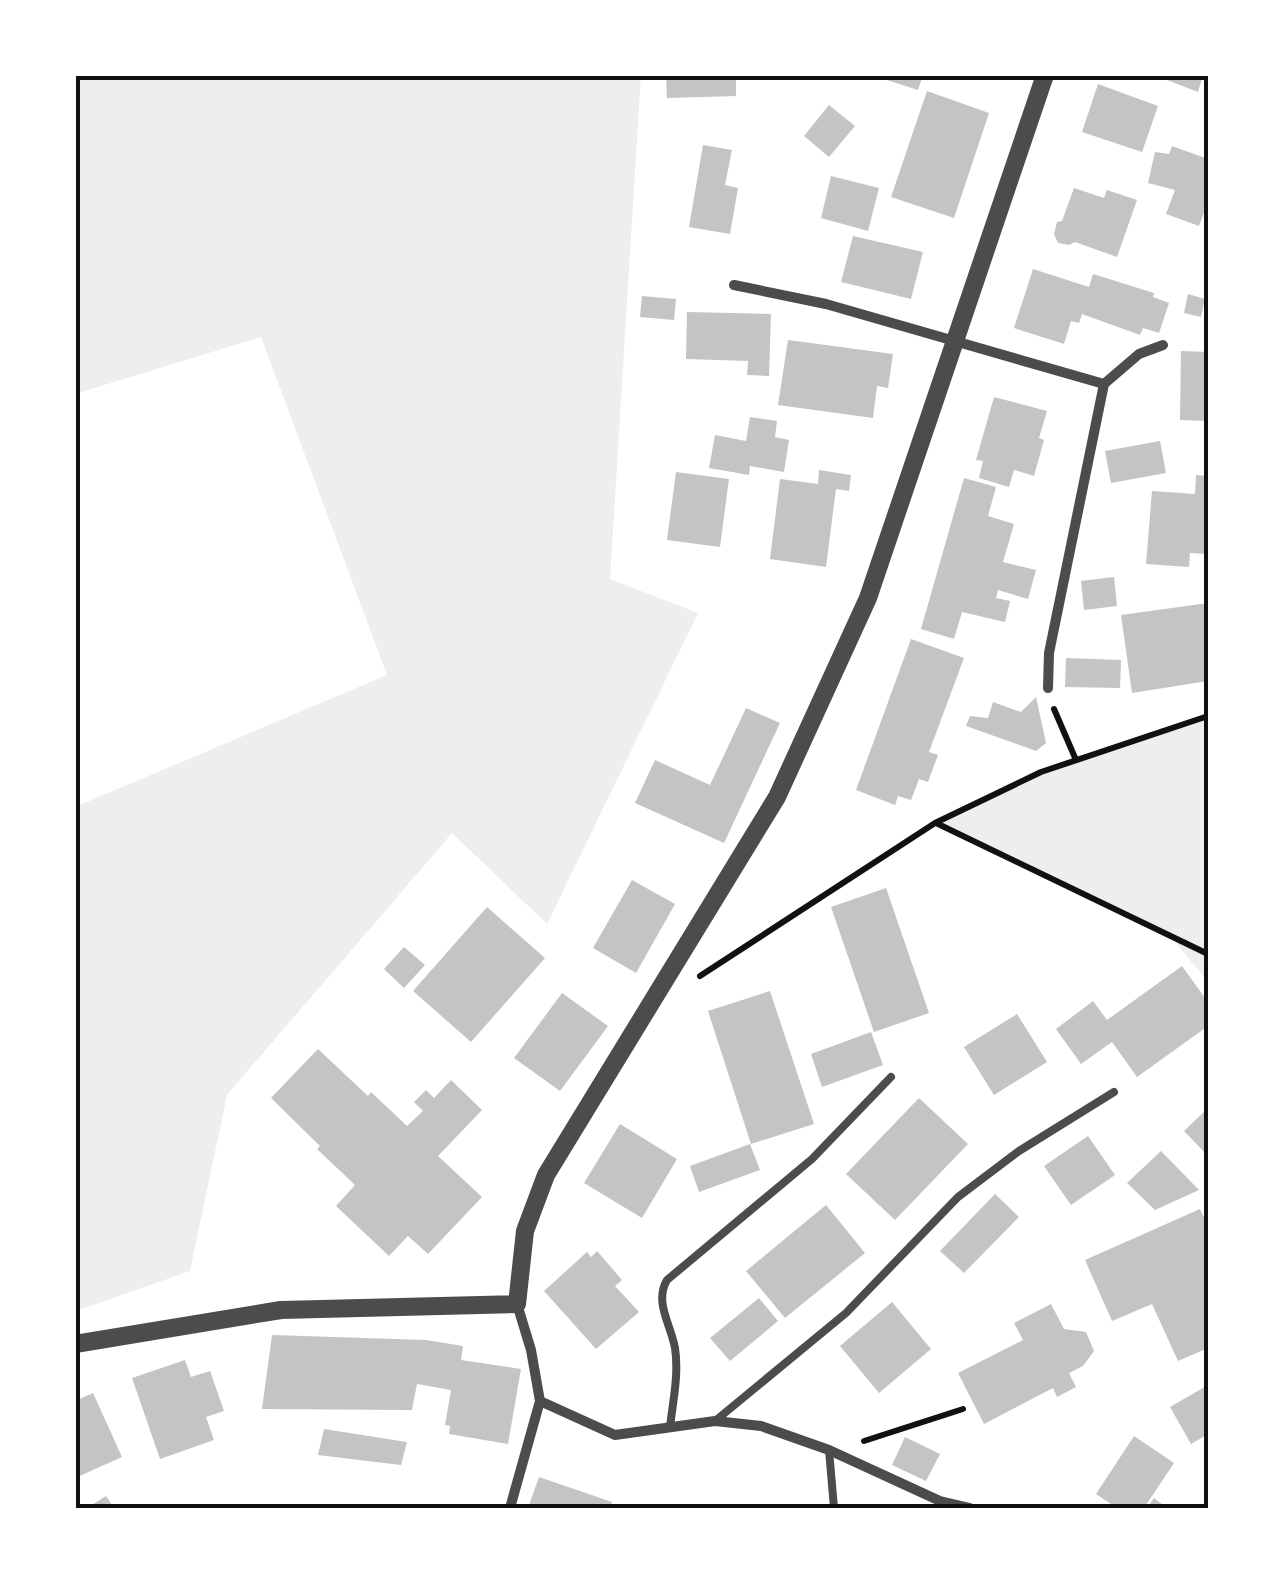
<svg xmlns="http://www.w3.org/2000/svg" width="1283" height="1583" font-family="'Work Sans',sans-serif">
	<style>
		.green { fill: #eee }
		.building { fill: #c4c4c4 }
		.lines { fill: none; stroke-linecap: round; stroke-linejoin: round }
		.path { stroke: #111; stroke-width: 6 }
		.service { stroke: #4c4c4c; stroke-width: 8 }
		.minor { stroke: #4c4c4c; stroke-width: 10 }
		.tertiary { stroke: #4c4c4c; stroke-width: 18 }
		.neatline { fill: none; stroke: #111; stroke-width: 4 }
	</style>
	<rect width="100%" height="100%" fill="#fff"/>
	<path class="green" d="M75,75H641L610,579L698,613L547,924L452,833L227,1095L190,1271L82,1309L75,1304V807L387,675L261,337L75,394Z
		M1208,716V982L1171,937L935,823L1041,772Z"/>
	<path class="building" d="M666,75H736V96L667,98Z
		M871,75H923L918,90Z
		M1154,75H1203L1198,92Z
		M1098,84L1158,106L1142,152L1082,132Z
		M927,91L989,113L954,218L891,197Z
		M829,105L855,126L829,157L804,136Z
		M703,145L732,150L725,185L738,188L730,234L689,227Z
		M1172,146L1208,159V202L1199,226L1166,214L1175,190L1148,183L1155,152L1169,154Z
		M831,176L879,188L868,231L821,218Z
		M1074,188L1104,198L1107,190L1137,200L1117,257L1075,242L1069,245L1058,243L1054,234L1057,222L1062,221Z
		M853,236L923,252L911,299L841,282Z
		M1033,269L1089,287L1093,274L1154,293L1153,297L1169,303L1159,333L1143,328L1140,335L1082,314L1079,323L1071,321L1064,344L1014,328Z
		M1188,294L1205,299L1201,317L1184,313Z
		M642,296L676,299L674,320L640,317Z
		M687,312L771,314L769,376L747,375L748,361L686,359Z
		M788,340L893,354L888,388L877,386L873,418L778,405Z
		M1181,351L1208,352V421L1180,420Z
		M994,397L1047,411L1039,438L1044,440L1034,476L1014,470L1009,487L979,478L983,461L976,460Z
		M750,417L777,421L775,437L789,440L784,472L750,466L749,475L709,468L715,435L746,441Z
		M1160,441L1166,473L1111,483L1105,451Z
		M819,470L851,475L849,491L836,489L826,567L770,559L780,479L818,484Z
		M676,472L729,479L720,547L667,540Z
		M1196,475L1208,476V554L1190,553L1189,567L1146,564L1152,491L1195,494Z
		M964,478L996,487L988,516L1014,524L1003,562L1036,570L1028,599L998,590L996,598L1010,601L1005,622L962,612L954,639L921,629Z
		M1114,577L1117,606L1084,610L1081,581Z
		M1208,603V681L1132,693L1121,615Z
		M911,639L964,658L929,752L938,755L928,782L919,779L911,800L898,796L895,805L856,790Z
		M1066,658L1121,660L1120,688L1065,687Z
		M1036,697L1046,743L1036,751L966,726L970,716L988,718L993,702L1021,712Z
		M746,708L780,723L724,843L635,803L655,760L710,785Z
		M632,880L675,904L636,973L593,948Z
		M886,888L929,1013L874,1032L831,907Z
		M487,907L545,958L471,1042L413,991Z
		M404,947L425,965L404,988L384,969Z
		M1182,966L1208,1002V1026L1137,1077L1112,1042L1081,1064L1056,1029L1093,1001L1107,1020Z
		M770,991L814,1124L751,1144L708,1011Z
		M562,993L608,1026L560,1091L514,1058Z
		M1017,1014L1047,1062L994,1095L964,1047Z
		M871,1032L883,1065L822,1087L811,1054Z
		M318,1049L368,1096L371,1092L407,1126L423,1111L414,1102L426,1090L434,1098L451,1080L482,1110L438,1156L482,1197L428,1254L408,1236L389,1256L336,1206L355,1185L317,1149L320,1146L271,1098Z
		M919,1098L968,1144L895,1220L846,1174Z
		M1208,1108V1156L1184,1131Z
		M620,1124L677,1159L642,1218L584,1183Z
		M1088,1136L1115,1175L1071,1205L1044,1166Z
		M750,1144L760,1170L699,1192L690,1166Z
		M1161,1151L1199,1190L1155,1210L1127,1183Z
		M995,1194L1019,1217L964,1273L940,1251Z
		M826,1205L865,1253L785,1318L746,1271Z
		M1200,1209L1208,1226V1348L1178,1361L1152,1304L1112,1321L1085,1260Z
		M597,1251L622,1280L615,1286L639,1312L596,1349L544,1291L587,1252L591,1257Z
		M759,1298L778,1321L730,1361L710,1338Z
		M892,1302L931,1349L879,1393L840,1346Z
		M1051,1304L1064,1329L1086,1332L1094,1351L1083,1366L1069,1373L1076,1387L1057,1397L1053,1388L984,1424L958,1373L1023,1340L1014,1323Z
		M272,1335L426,1340L463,1346L461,1360L521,1369L508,1444L449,1434L450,1426L445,1425L451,1390L417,1384L412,1410L262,1409Z
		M185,1360L191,1377L210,1371L224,1411L206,1417L214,1440L160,1459L132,1378Z
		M1208,1385V1434L1191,1444L1170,1407Z
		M93,1393L122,1457L75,1478V1401Z
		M324,1429L407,1442L401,1465L318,1455Z
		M1134,1436L1174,1463L1144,1508H1117L1096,1494Z
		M905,1437L940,1454L926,1481L892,1465Z
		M539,1477L612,1502L610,1508H528Z
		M106,1496L114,1508H87Z
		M1154,1498L1167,1508H1147Z"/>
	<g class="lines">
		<path class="path" d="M1054,709L1076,760
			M936,823L1208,954
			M700,976L935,823L1041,772L1208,716
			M864,1441L963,1409"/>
		<path class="service" d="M715,1421L846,1313L958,1197L1019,1151L1114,1092
			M670,1427C673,1401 679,1374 675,1348C671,1325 654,1302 667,1280L812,1159L891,1077
			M829,1450L834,1508"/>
		<path class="minor" d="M734,285L826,304L1104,384L1049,653L1048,688
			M1104,384L1139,354L1163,345
			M540,1401L615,1435L715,1421L761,1426L829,1450L940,1501L970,1508
			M510,1508L540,1401L531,1350L517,1304"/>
		<path class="tertiary" d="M75,1344L281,1310L517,1304L525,1231L546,1175L777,797L868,598L1045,75"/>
	</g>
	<rect width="1283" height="1583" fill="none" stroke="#ffffff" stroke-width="155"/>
	<rect x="78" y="78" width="1128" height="1428" class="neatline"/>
</svg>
